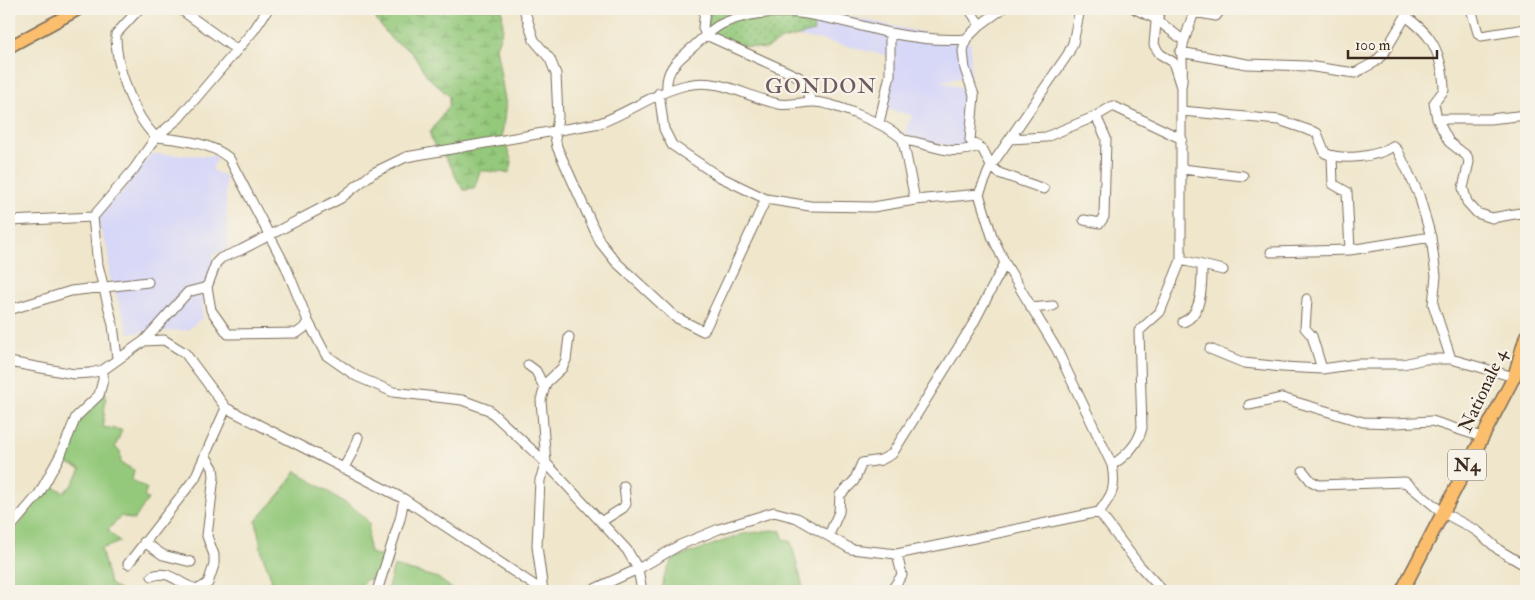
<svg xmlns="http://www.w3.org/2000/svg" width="1535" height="600" font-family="'IM FELL Double Pica',serif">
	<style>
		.built { fill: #d7d7f8 }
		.green { fill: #94c97b; stroke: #687a4c }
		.wetland { fill: url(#wetland-marsh); stroke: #687a4c }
		.park { fill: url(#park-dots); stroke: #687a4c }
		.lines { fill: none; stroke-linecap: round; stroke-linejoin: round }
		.minor-casing { stroke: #7a6c5b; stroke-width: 11 }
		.major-casing { stroke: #7a6c5b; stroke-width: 14 }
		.highway-casing { stroke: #7a6c5b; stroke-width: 15 }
		.minor { stroke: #fff; stroke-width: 9 }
		.major { stroke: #fabe6d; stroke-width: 11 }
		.highway { stroke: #fabe6d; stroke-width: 12 }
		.labels { text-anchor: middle; stroke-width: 4.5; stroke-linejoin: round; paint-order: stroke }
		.shield { fill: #f7f3e8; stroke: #73665b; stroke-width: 1 }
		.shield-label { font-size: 18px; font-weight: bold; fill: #3b2a1e }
		.street-label { font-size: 19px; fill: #3b2a1e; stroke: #f7f3e8 }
		.quarter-label { font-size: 21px; letter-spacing: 1px; fill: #6f5a62; stroke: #f7f3e8 }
	</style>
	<defs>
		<pattern id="wetland-marsh" width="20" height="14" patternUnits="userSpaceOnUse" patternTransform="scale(1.25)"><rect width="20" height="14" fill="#94c97b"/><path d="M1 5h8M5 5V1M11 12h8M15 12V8" fill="none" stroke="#7aa364"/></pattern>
		<pattern id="park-dots" width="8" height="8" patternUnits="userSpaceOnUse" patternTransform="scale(1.25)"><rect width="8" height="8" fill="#94c97b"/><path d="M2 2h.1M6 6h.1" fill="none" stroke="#7aa364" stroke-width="1.8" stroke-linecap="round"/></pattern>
	</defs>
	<rect width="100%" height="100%" fill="#f7f3e8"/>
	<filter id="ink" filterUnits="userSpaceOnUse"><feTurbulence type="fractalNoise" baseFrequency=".02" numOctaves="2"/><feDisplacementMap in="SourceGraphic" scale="10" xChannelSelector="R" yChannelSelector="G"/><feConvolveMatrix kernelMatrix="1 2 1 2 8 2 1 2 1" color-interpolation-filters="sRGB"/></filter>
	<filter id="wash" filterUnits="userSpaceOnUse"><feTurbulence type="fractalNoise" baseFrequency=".0096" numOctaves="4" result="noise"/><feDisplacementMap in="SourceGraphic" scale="20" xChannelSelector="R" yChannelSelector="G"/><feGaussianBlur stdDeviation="1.12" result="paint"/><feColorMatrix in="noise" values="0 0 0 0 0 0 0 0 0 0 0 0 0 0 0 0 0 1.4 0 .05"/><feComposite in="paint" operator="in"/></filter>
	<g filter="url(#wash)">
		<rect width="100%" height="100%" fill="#efe6cb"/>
		<path class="built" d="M707,9H827V12L971,43V76L941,81L970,91L966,151L903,136L912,115L885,109L892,57L822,40L705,26Z
			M151,154L216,156V162L213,166V171L225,176L228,251L213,254V279L204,285L202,318L188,330L129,333L109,274V253L96,219L105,205L119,195Z"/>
		<path class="green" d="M102,392L106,393L103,427L122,430L115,447L120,451L121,463L134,470L132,480L147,489L144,497L148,499L134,520L121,516L108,530L120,542L101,549L110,584L121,591H9V538L48,484L64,492L72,485L81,469L60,461L76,421Z
			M296,471L359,512L369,523L368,542L370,553L386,558L379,581L366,579L357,591H259L272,580L262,554L256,521L281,493Z
			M772,530L781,531L783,538L791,542L804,591H662L664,577L673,559L743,534Z
			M394,566L438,578L455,591H387Z"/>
		<path class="wetland" d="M373,9H502L503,29L496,47L506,106L502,134L512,162L510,172C499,174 491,170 480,171L474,189L464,190C455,180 454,169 446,159C438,148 433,148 430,133L449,105V96L428,77L410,50L392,40L377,21Z"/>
		<path class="park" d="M711,9H820L822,16L813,25L814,32L782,40L765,49L720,42L707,28Z"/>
	</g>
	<g filter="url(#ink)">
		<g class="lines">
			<defs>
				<path id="minor" d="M139,9L116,34C115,64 133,116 156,137C180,140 210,142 229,158L286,267L308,321L326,355L356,376L393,392L462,400L489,410L546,463L627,550L638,569L642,591
					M180,9L237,50
					M524,9L534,40L550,59L556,74L558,117L555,136L557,147L600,242L616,262L675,317L703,331L706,327L766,199
					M705,9L703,28L706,35L799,77L812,102
					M969,9L980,25
					M1135,9L1156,19L1184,41C1179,56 1185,71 1181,87V260L1223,270
					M1161,9L1156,22L1154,45L1160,54L1173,62L1181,87
					M1471,9L1478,33L1481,36L1526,29
					M1406,16C1414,23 1423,29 1429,38C1439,51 1444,74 1444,90L1434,103L1437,119L1449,142L1467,156L1469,162L1463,188L1467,202L1477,213L1492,218L1526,212
					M966,39L963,51L965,69L974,95L970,140L983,150L991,166L999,173L1044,189
					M1184,41L1194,12L1216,16L1221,9
					M1180,52L1247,64L1307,66L1355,73L1375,62L1384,53L1410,9
					M667,90C665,69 678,60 693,47C703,38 713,27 726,22C785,0 833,20 890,33C915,38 941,41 966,39L980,25L1002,9
					M659,93L664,129L672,145L718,176L766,199L810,206L873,207L915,200
					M1182,111L1279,120L1317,133L1325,153C1341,161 1378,157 1393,146L1398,151L1419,195L1431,237L1436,276L1433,304L1451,359
					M1437,119H1490L1526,115
					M879,123L890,75V33
					M1010,139L1046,137L1096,116L1113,106L1182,139
					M903,140C932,143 949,158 978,146
					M1332,157L1333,184L1347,192L1350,250
					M1182,169L1243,176
					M1084,220L1100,223L1104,217L1106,138L1096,116
					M9,221L93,217
					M1271,252L1350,250L1431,237
					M1307,299L1305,328L1312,336L1322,369
					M1031,308L1053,306
					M9,310L71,291L148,282
					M308,321L304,328L297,333L228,334L211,310L207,287L216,263L221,258L241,250L341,198L373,173L406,157L600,123C630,112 655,92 687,85C720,77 748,98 779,104C791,106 801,102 813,102C832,102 891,126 903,140L915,200L979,194
					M1183,322C1203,315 1202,282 1202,266
					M144,341L188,292L207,287
					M1210,349L1244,363L1282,367L1322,369L1357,364H1403L1425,359H1451L1514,377
					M117,358L113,325L98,265L93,217L134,169L156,137L179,118L254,30L268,9
					M9,362L74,374L90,373L103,370L144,341L164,340L185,353L226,408L404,499L543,591
					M528,365L536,371L544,387
					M1249,405L1282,398L1363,422L1396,423L1432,421L1482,437
					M1112,465C1126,456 1138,445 1142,428L1139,331L1160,312L1181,260
					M343,469L353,451L358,437
					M1303,471L1311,481L1319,485L1405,482L1442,512L1477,531L1499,550L1526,566
					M1099,512L1139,565L1163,591
					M602,521L623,508L626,504L624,486
					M9,529L39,494L61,454L76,417L99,395L103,380V370
					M829,535L839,512L840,495L854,481L862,463L881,460L892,454L973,324L1005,263
					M144,542L163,555L191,562
					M128,564L195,478L226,408
					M152,576C172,568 180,588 199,589L208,583L214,565V555L207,536L214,476L213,468L205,455
					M377,591L400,519L404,499
					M543,591L537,546L540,480L546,463L541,400L546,383L562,368L566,360L569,337
					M590,591L638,569L680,545L719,529L774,512L797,518L851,549L897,554L1099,512C1113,494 1116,488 1112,465L1057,350L1005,263L992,236L979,194L991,166L1068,54L1073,43L1080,9
					M891,591L902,575L897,554"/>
				<path id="major" d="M9,47L79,9"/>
				<path id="highway" d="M1402,591L1514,377L1526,336"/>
			</defs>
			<use href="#minor" class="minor-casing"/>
			<use href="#major" class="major-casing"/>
			<use href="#highway" class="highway-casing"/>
			<use href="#minor" class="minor"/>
			<use href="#major" class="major"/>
			<use href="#highway" class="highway"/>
		</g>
	</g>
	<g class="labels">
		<rect class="shield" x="1448" y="449.5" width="38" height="31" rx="4"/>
		<g class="shield-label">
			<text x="1467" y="471">N4</text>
		</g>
		<g class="street-label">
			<text transform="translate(1482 390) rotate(-65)" y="7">Nationale 4</text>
		</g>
		<g class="quarter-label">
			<text x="821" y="93">GONDON</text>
		</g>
	</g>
	<rect width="1535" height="600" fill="none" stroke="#f7f3e8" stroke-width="30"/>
	<path d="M1348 50v8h89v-8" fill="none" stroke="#3b2a1e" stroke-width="2.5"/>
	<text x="1355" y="50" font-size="15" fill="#3b2a1e" stroke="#f7f3e8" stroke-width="4" paint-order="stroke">100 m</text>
</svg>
